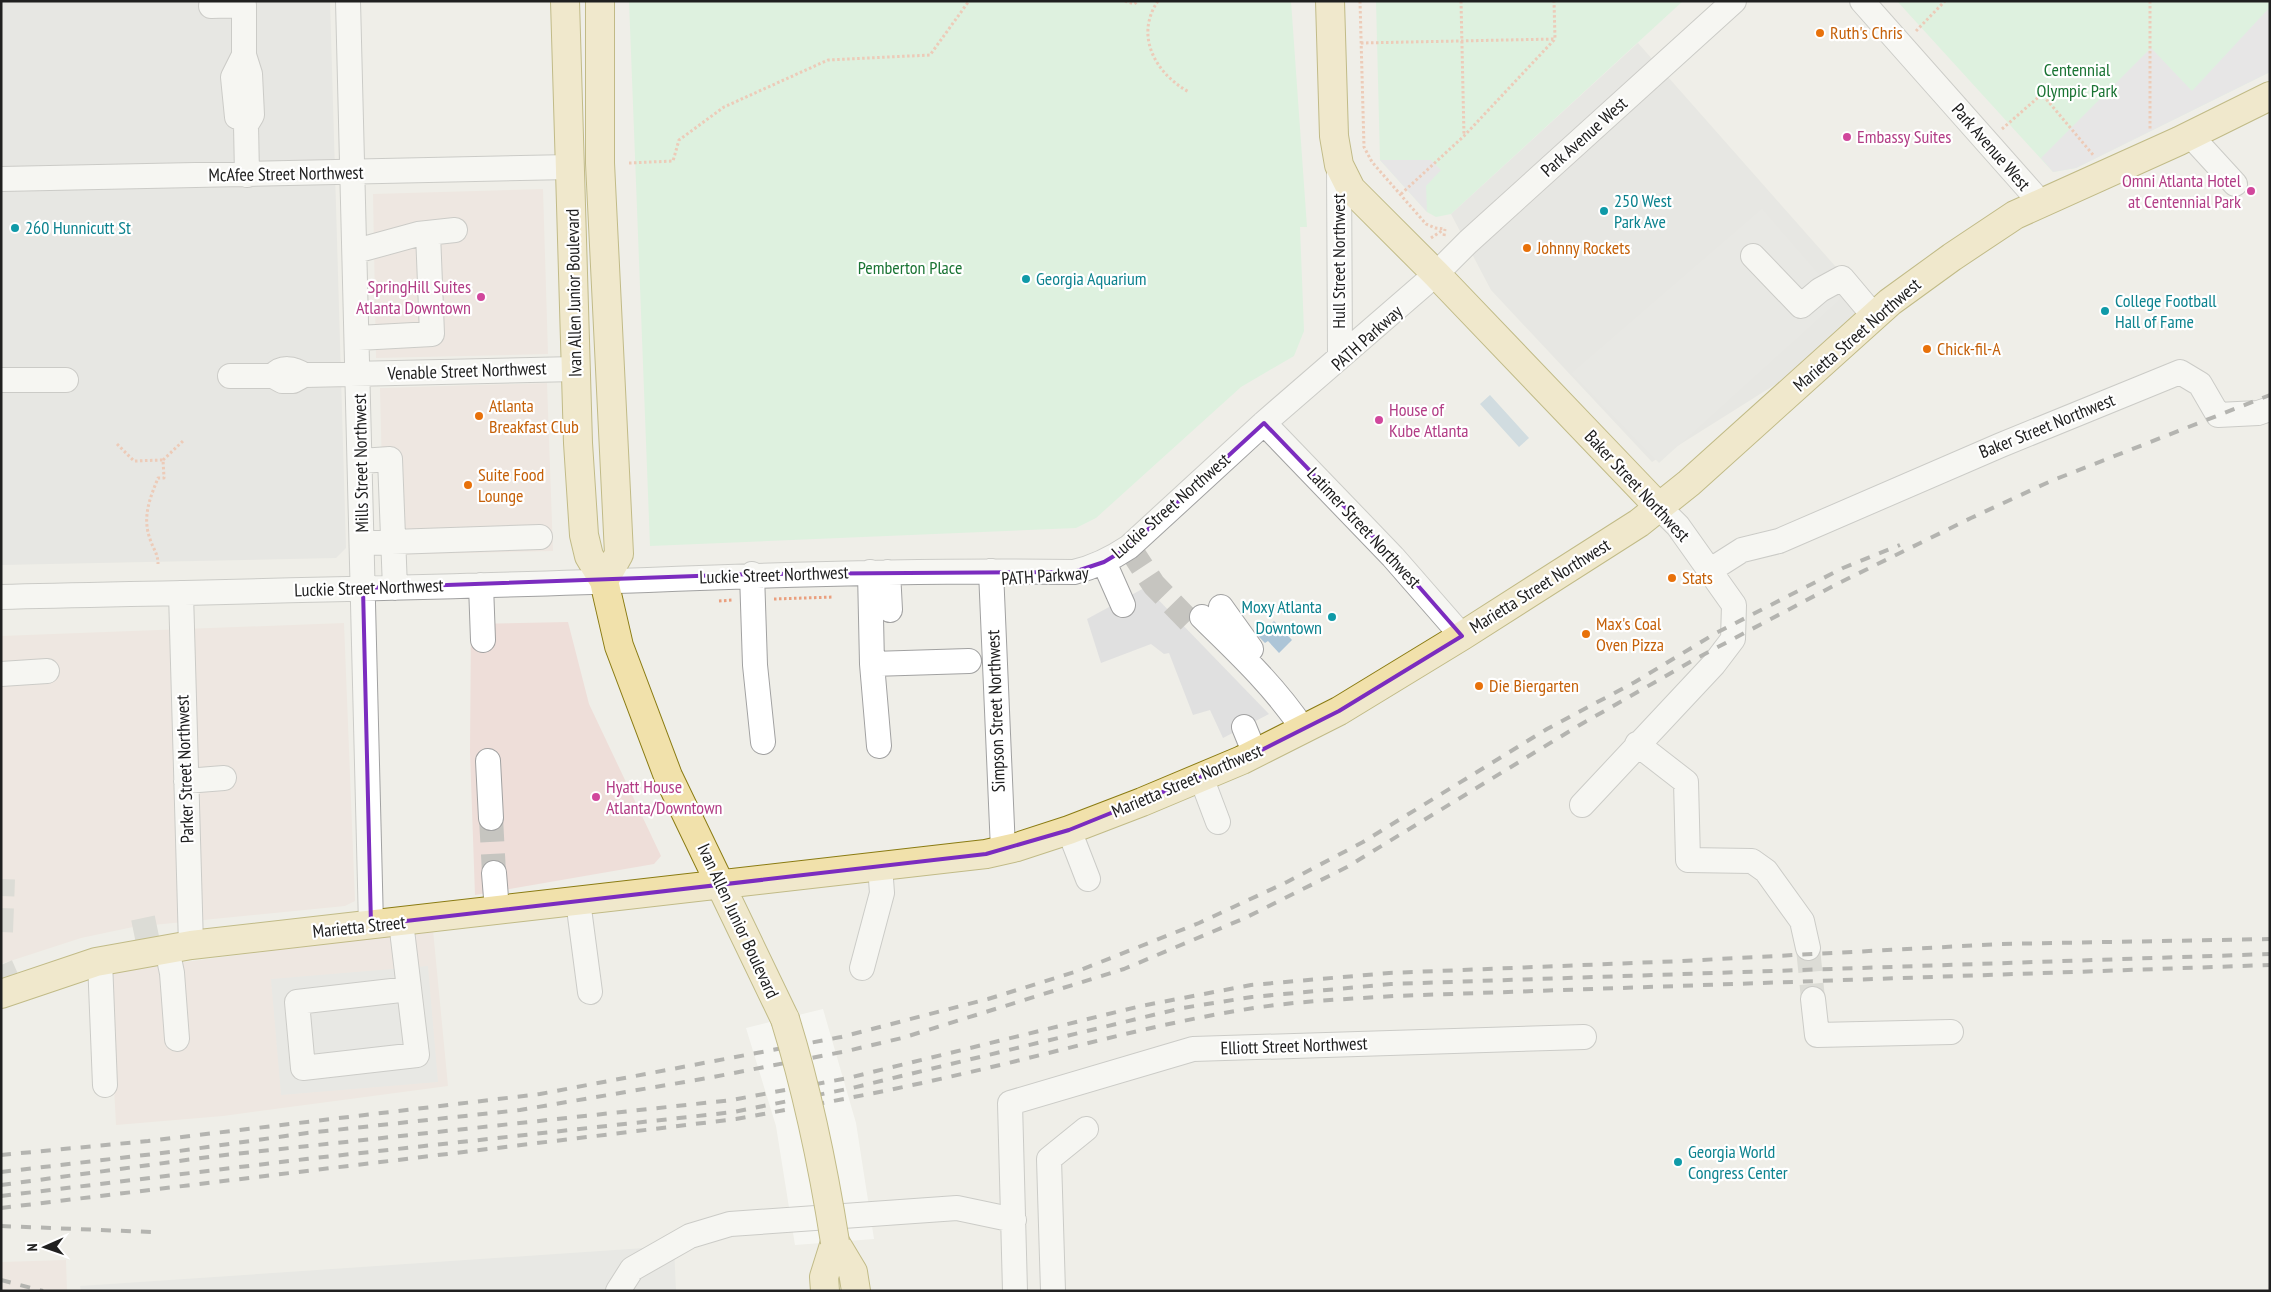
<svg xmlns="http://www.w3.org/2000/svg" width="2271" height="1292" font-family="'PT Sans Narrow',sans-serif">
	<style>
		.residential { fill: #dedddd }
		.commercial { fill: #eeded9 }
		.park { fill: #caf3d6 }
		.parking { fill: #e0e0e0 }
		.plaza { fill: #dedce5 }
		.water { fill: #adc5d7 }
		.pier { fill: #fff }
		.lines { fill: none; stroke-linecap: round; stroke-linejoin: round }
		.minor-tunnel { stroke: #c6c5c0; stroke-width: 24; stroke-dasharray: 24 12; stroke-linecap: butt }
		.minor-casing { stroke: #a1a1a1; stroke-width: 26 }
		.major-casing { stroke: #8a7b12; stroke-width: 30 }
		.path { stroke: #ea9f7e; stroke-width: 3; stroke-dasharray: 2.5 2.5; stroke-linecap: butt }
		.minor { stroke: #fff; stroke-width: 24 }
		.major { stroke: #f1e1ab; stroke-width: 28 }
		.rail { stroke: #6e6e6e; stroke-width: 4; stroke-dasharray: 10 10; stroke-linecap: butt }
		.major-bridge-casing { stroke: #8a7b12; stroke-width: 30; stroke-linecap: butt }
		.major-bridge { stroke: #f1e1ab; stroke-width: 28 }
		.marked { fill: none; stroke: #7b2cbf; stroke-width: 4; stroke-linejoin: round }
		.food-dot { fill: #e8710a; stroke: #fff; stroke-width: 2 }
		.hotel-dot { fill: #d1479c; stroke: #fff; stroke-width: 2 }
		.culture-dot { fill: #0f9aa8; stroke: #fff; stroke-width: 2 }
		.labels { text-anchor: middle; stroke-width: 4.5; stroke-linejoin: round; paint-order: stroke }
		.food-label { font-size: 18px; fill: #c56008; stroke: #fff; text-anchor: start }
		.park-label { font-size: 18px; fill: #197333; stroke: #fff }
		.street-label { font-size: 18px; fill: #202020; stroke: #fff }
		.hotel-label { font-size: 18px; fill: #b23c85; stroke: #fff; text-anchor: start }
		.culture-label { font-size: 18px; fill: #0d838f; stroke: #fff; text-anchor: start }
	</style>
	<rect width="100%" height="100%" fill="#efeee8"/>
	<path class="residential" d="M1,1H330L346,548L336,558L1,565Z
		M1638,43L1881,318L1652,462L1491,290L1451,214Z"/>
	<path class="commercial" d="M543,189L548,354L376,358L373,194Z
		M547,383L553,551L384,555L380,388Z
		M568,622L589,704L661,856L654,864L475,895L470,752L471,624Z
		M344,623L355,901L345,906L133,927L81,938L1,964V636Z
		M433,930L448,1086L223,1116L116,1125L108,972Z
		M66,1260L67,1291H1V1262Z"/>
	<path class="park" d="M629,1H1291L1307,227H1300L1304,331L1294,356L1241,387L1096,518L1076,528L650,546Z
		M1376,1H1683L1451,214L1436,217L1427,212L1380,160Z
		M1897,1H2270V72L2076,168L2053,172Z"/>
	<path class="parking" d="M1762,209L1840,299L1659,463L1572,373Z
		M1146,587L1269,714L1223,738L1210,710L1193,715L1169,653L1164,654L1151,644L1101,663L1087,619Z
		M428,966L438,1082L281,1095L271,979Z
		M674,1246L676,1291H81L80,1286Z"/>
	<path class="plaza" d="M2270,7V72L2076,168L2053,172L2041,158L2151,48L2192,91Z
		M1380,160H1431L1441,170L1426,186L1427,212Z"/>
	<path class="water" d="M1490,395L1529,438L1519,447L1480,404Z
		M1274,621L1292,640L1279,653L1268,641L1265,643L1258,636Z"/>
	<path class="pier" d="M823,1009L856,1123L874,1239L795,1245L776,1126L746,1028Z"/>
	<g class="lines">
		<path class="minor-tunnel" d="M1129,547L1154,585L1193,625
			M491,818L494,873
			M143,918L150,952
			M1,932L3,879
			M1808,948L1813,999
			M1,965L12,990"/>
		<defs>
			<path id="minor" d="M348,1L371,925
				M1862,1L2041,203
				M211,6L244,5V55L250,74L252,115L246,125L247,175
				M237,117L233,77L244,55
				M2191,136L2235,184
				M1339,165L1340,357
				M1,179L571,167
				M356,251L418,234L455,230
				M1753,256L1801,306L1820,290L1842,278L1874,316
				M358,338L432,334L428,233
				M304,375L576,369
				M230,376H273L282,381H293L304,375C294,368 281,366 273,376
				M1,380H66
				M1264,423L1393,557L1462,636
				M361,461L390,459L395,588
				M362,543L540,537
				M1104,562L1123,605
				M991,571L1003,850
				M1709,571L1742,550L1779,541L2001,445L2180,372L2200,384L2218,415L2258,413L2270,409
				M870,572L872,664L879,746
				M888,572L890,610
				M752,574L755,665L763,742
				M481,585L483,640
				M181,593L191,945
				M1,597C217,592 433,588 648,580C790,574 932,570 1074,572C1095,567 1111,559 1129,547L1264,423L1436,274L1468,242L1734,1
				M1221,607L1251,649
				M1202,617C1238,652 1275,687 1303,729
				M872,664L969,661
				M1,674L47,671
				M1244,727L1255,754
				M1637,744L1686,782L1688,860L1752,861L1766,871L1802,921L1808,948
				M488,761L491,818
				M1201,777L1218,822
				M186,781L224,778
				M1582,805L1714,664L1733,639L1734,605L1678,526L1659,507
				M1069,830L1088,879
				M494,873L497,910
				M578,901L590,992
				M401,922L417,1055L303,1068L297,1002L409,989
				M167,949L172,973L177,1039
				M100,961L105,1085
				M862,968L882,893L880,866
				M1813,999L1817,1035L1951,1032
				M618,1291L632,1269L690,1236L730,1224L957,1208L1014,1220
				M1015,1291L1010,1103L1193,1049L1584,1037
				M1053,1291L1049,1159L1086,1129"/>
			<path id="major" d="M565,1L578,443L584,535L589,556L604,581L619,646L668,776L785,1019
				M600,1V163L619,554L604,581
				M1330,1L1334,136L1339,165L1351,189L1436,274L1659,507
				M1,994L96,962L191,945L986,854L1017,847L1069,830L1142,802L1242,760L1339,711L1462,636L1639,523L1689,483L1890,302L1952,257L2015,215L2179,141L2270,96
				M835,1242L853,1272L856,1291
				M825,1291L824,1277L835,1242"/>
		</defs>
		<use href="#minor" class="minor-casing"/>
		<use href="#major" class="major-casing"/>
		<path class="path" d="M1125,1L1134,4L1138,1
			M1158,1C1134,36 1156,74 1189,92
			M1360,1L1364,147L1372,162L1426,224L1435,228L1445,229
			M1461,1L1464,136
			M2150,1V129
			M1916,31L1945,1
			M1361,43L1555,39
			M2002,129L2042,94L2094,156
			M629,163L673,161L679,140L724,107L828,60L930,55L969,1
			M1401,194L1464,136L1555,39L1554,1
			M1444,236L1445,229
			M1431,238L1443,230
			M117,444L134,461L163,460L164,478H158C150,498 142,517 150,539C153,549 158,553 158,564
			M163,460L183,441
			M774,599L833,597
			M719,601L733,600"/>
		<use href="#minor" class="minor"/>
		<use href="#major" class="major"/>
		<path class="rail" d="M1,1155L148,1141L540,1094L841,1037L988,999L1078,971L1199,923L1287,882L1363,842L1547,729L1635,682L1716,633L1843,568L1900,545
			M1,1172L179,1151L307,1133L520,1110L708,1078L847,1051L902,1038L1124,969L1245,918L1347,867L1578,726L1699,657L1837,584L1971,518L2051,481L2270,395
			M1,1185L216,1156L732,1100L848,1078L1141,1006L1251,985L1389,973L1682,961L2001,944L2270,939
			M1,1196L306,1159L734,1112L852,1088L1182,1008L1252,997L1391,984L2270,954
			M1,1208L736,1119C813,1105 890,1091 966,1073C1062,1051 1156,1023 1254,1008C1300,1001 1347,999 1394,996L2270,965
			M1,1226L151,1232
			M1,1280L43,1291"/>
		<defs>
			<path id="major-bridge" d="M785,1019C808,1093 823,1166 835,1242"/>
		</defs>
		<use href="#major-bridge" class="major-bridge-casing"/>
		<use href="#major-bridge" class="major-bridge"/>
	</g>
	<path d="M0 0H2271V1292H0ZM1264,423L1393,557L1462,636L1339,711L1242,760L1069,830L986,854L371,925L363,588L752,574L1074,572L1104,562L1129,547Z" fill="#efeee8" fill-opacity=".55" fill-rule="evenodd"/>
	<path class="marked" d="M1264,423L1393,557L1462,636L1339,711L1242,760L1069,830L986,854L371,925L363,588L752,574L1074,572L1104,562L1129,547Z"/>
	<g class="food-dot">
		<circle cx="1820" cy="33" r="5"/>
		<circle cx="1527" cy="248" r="5"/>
		<circle cx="1927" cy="349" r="5"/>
		<circle cx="479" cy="416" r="5"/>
		<circle cx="468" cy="485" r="5"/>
		<circle cx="1672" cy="578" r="5"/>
		<circle cx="1586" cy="634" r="5"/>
		<circle cx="1479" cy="686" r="5"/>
	</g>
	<g class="hotel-dot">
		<circle cx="1847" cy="137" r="5"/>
		<circle cx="2251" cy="191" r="5"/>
		<circle cx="481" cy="297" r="5"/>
		<circle cx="1379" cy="420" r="5"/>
		<circle cx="596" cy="797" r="5"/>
	</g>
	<g class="culture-dot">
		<circle cx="1604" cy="211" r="5"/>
		<circle cx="15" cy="228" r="5"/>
		<circle cx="1026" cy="279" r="5"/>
		<circle cx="2105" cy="311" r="5"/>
		<circle cx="1332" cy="617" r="5"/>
		<circle cx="1678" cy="1162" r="5"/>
	</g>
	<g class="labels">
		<g class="food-label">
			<text x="1830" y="39">Ruth's Chris</text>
			<text x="1537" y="254">Johnny Rockets</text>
			<text x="1937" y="355">Chick-fil-A</text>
			<text x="489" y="412">Atlanta<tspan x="489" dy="21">Breakfast Club</tspan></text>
			<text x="478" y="481">Suite Food<tspan x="478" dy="21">Lounge</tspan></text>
			<text x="1682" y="584">Stats</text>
			<text x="1596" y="630">Max's Coal<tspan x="1596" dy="21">Oven Pizza</tspan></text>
			<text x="1489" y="692">Die Biergarten</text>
		</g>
		<g class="park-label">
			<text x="2077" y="76">Centennial<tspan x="2077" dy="21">Olympic Park</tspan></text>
			<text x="910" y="274">Pemberton Place</text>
		</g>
		<g class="street-label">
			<text transform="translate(1584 137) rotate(-42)" y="6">Park Avenue West</text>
			<text transform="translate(1991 147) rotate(49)" y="6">Park Avenue West</text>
			<text transform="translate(286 174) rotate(-1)" y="6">McAfee Street Northwest</text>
			<text transform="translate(1339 261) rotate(-90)" y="6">Hull Street Northwest</text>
			<text transform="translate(574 293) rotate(-91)" y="6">Ivan Allen Junior Boulevard</text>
			<text transform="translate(1857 335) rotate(-41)" y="6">Marietta Street Northwest</text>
			<text transform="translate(1367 338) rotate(-42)" y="6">PATH Parkway</text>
			<text transform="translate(467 371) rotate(-2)" y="6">Venable Street Northwest</text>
			<text transform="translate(2047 426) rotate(-22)" y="6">Baker Street Northwest</text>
			<text transform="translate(361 463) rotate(-91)" y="6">Mills Street Northwest</text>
			<text transform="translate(1637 486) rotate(47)" y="6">Baker Street Northwest</text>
			<text transform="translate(1171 506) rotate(-41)" y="6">Luckie Street Northwest</text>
			<text transform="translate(1364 528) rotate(47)" y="6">Latimer Street Northwest</text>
			<text transform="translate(774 575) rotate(-2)" y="6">Luckie Street Northwest</text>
			<text transform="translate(1045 576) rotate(-4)" y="6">PATH Parkway</text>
			<text transform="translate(1540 586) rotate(-32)" y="6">Marietta Street Northwest</text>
			<text transform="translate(369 588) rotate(-2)" y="6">Luckie Street Northwest</text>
			<text transform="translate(996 711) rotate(-92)" y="6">Simpson Street Northwest</text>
			<text transform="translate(185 769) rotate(-92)" y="6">Parker Street Northwest</text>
			<text transform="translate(1187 781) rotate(-23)" y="6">Marietta Street Northwest</text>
			<text transform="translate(738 921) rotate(65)" y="6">Ivan Allen Junior Boulevard</text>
			<text transform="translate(359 927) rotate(-6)" y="6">Marietta Street</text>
			<text transform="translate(1294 1046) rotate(-2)" y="6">Elliott Street Northwest</text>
		</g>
		<g class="hotel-label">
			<text x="1857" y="143">Embassy Suites</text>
			<text x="2241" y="187" text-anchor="end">Omni Atlanta Hotel<tspan x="2241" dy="21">at Centennial Park</tspan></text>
			<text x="471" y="293" text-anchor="end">SpringHill Suites<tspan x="471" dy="21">Atlanta Downtown</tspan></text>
			<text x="1389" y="416">House of<tspan x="1389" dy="21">Kube Atlanta</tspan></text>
			<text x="606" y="793">Hyatt House<tspan x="606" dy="21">Atlanta/Downtown</tspan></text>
		</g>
		<g class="culture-label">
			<text x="1614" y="207">250 West<tspan x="1614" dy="21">Park Ave</tspan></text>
			<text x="25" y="234">260 Hunnicutt St</text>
			<text x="1036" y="285">Georgia Aquarium</text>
			<text x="2115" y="307">College Football<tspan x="2115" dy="21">Hall of Fame</tspan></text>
			<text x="1322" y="613" text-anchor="end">Moxy Atlanta<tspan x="1322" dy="21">Downtown</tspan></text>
			<text x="1688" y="1158">Georgia World<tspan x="1688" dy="21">Congress Center</tspan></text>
		</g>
	</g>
	<rect width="2271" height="1292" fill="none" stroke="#202020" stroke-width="5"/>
	<g transform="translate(45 1247) rotate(268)" stroke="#ffffff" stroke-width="4" paint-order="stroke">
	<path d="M0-4L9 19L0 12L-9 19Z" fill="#202020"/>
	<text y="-8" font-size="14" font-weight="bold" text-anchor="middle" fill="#202020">N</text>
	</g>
</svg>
